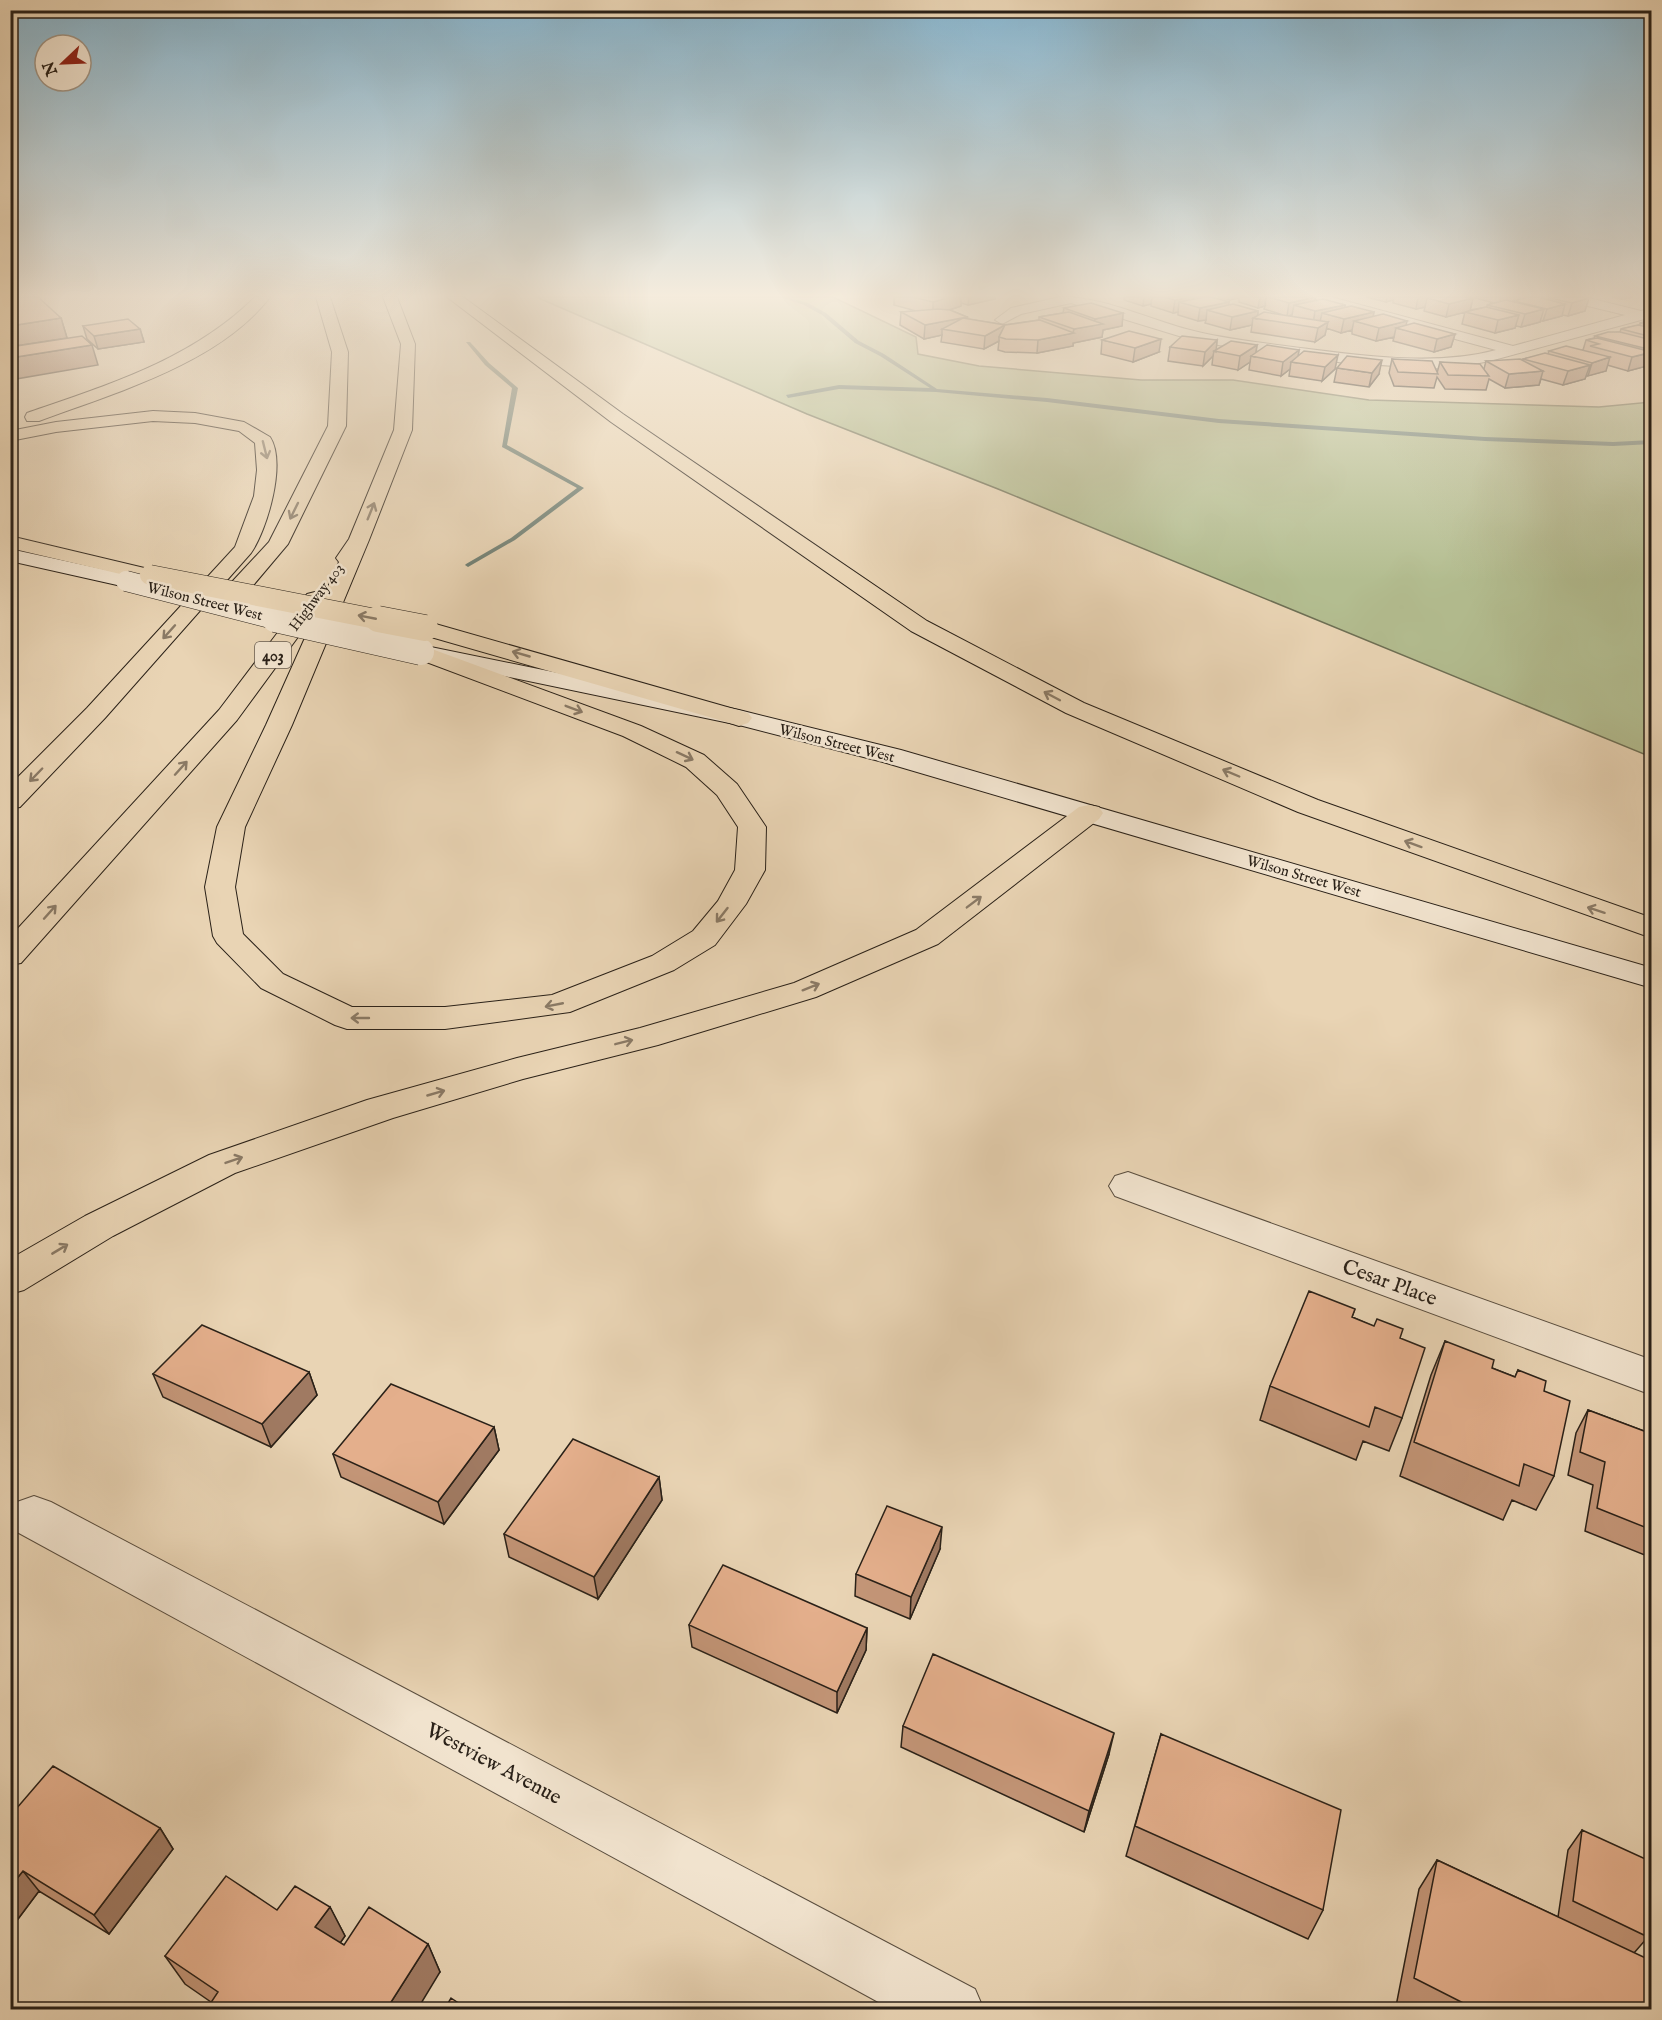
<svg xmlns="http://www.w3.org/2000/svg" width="1662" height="2020" font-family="'IM FELL English',serif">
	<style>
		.green { fill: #b3bd90; stroke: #6e6f54; stroke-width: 1.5 }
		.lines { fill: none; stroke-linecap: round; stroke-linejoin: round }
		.stream { fill: #6b7c71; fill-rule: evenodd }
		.street-casing { stroke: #5a4e3f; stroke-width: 2 }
		.secondary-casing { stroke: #2a2118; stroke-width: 2 }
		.highway-casing { stroke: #2a2118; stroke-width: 2 }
		.street { fill: #f1e3ce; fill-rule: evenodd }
		.secondary { fill: #f1e3ce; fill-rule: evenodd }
		.highway { fill: #e9d4b4; fill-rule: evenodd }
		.secondary-bridge-far1-casing { stroke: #2a2118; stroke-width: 21; stroke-linecap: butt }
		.secondary-bridge-casing { stroke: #2a2118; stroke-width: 27; stroke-linecap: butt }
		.highway-bridge-far1-casing { stroke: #2a2118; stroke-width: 21; stroke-linecap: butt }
		.highway-bridge-casing { stroke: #2a2118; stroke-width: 27; stroke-linecap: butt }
		.secondary-bridge-far1 { stroke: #f1e3ce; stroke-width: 20 }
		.secondary-bridge { stroke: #f1e3ce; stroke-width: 26 }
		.highway-bridge-far1 { stroke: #e9d4b4; stroke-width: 20 }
		.highway-bridge { stroke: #e9d4b4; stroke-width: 26 }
		.wall { fill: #c49678; stroke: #2a2118; stroke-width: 1.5 }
		.shaded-wall { fill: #a07a62; stroke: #2a2118; stroke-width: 1.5 }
		.building { fill: #e4af8c; stroke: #2a2118; stroke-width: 1.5 }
		.oneway { stroke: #8a7a66 }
		.labels { text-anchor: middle; stroke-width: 5; stroke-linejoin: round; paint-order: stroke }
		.far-street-label { font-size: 15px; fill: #2a2118; stroke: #f1e3ce }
		.shield { fill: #f1e3ce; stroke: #665b4f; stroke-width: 1.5 }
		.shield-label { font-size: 16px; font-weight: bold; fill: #2a2118 }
		.near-street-label { font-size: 21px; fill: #2a2118; stroke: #f1e3ce }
	</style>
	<rect width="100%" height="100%" fill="#e9d4b4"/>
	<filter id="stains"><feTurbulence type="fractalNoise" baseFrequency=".00333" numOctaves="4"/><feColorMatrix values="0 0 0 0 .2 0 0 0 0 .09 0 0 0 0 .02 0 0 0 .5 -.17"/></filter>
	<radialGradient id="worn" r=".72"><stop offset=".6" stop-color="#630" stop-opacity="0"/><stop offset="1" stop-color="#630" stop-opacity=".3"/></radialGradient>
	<path class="green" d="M536,297H833L916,337L918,354L979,366L1141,380H1233L1369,400L1599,407L1651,402V757L998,489L807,414Z"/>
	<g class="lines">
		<path class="stream" d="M780,297H786L808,303L826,313L859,341L884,354L937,389L1047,398L1219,419L1485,437L1613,442L1652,440V444L1613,446L1485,441L1219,423L1047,402L936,392L839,389L788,398L786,395L839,385L930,388L880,356L855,343L822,315L804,305Z
			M466,342H470L489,363L518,388L507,445L584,488L515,540L468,567L465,565L466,564L511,538L577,488L502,447L512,388L485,365Z"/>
		<defs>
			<path id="street" d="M1060,297C1102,296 1147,319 1190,330C1224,339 1258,342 1293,347C1358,355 1433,367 1496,350L1310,300L1308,297H1331L1513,346L1625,315L1563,300L1561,297H1585L1641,311L1652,308V317L1490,361L1447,369L1345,363L1218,345L1179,336L1071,303L1021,314L1002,324L995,320L1011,308Z
				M1128,1172L1652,1360V1395L1115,1196L1109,1186L1115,1176Z
				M34,1496L51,1502L975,1989L984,2010H893L17,1532L11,1517L17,1502Z"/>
			<path id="secondary" d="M10,549L134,576L137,581L134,586L126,587L10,561Z
				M421,645L739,710L901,750L1652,968V988L883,762L739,725L413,657L409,652L413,647Z"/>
			<path id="highway" d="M255,297H270C220,363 114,393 39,421H27L25,417L27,413C108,385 193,359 255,297Z
				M316,297H330L348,352L346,426L288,544L245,595L237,596L229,595L226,590L229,585L269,542L328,426L332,352Z
				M383,297H397L415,344L412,430L369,540L292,725L245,827L235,887L243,934L283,974L352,1007H445L552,995L652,956L693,931L718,901L735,870L738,827L717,795L686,767L623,736L413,657L409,652L413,647L421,645L641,726L704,755L737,784L766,827L765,870L746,904L715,945L674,970L570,1012L445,1029H347L335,1025L261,988L217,943L213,936L205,887L217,827L266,725L317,611L237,720L21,963L10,965V937L219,710L307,594L315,592L324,596L339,562L336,558L349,539L394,430L401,344Z
				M447,297H463L623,414L927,621L1084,703L1318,800L1652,918V938L1298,812L1066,713L911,631L611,422Z
				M153,411L195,413L244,422L270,437C287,463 267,530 251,553L105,718L20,807L10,809V785L87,708L235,547L254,496L257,470L255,443L239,431L195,423L153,421L56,432L10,441V431L56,422Z
				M10,536L157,571L161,575L157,579L150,581L10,548Z
				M425,621L748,713L752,718L748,723L739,726L730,723L417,633L414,628L417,623Z
				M1089,805L1099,807L1103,813L1099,819L938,944L816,997L658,1045L523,1079L393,1118L235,1173L113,1236L24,1290L10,1294V1259L85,1216L209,1155L367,1100L517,1058L640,1028L794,983L916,930L1079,807Z"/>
		</defs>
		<use href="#street" class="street-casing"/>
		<use href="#secondary" class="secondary-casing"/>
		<use href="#highway" class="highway-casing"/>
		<use href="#street" class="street"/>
		<use href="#secondary" class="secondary"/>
		<use href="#highway" class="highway"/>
		<defs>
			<path id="secondary-bridge-far1" d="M126,581L282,621"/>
			<path id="secondary-bridge" d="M275,619L421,652"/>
			<path id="highway-bridge-far1" d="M150,575L386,621"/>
			<path id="highway-bridge" d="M378,619L425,628"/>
		</defs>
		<use href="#secondary-bridge-far1" class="secondary-bridge-far1-casing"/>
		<use href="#secondary-bridge" class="secondary-bridge-casing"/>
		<use href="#highway-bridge-far1" class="highway-bridge-far1-casing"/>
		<use href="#highway-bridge" class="highway-bridge-casing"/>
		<use href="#secondary-bridge-far1" class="secondary-bridge-far1"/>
		<use href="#secondary-bridge" class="secondary-bridge"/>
		<use href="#highway-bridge-far1" class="highway-bridge-far1"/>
		<use href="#highway-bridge" class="highway-bridge"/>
	</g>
	<path class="wall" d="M10,297L61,318L67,338L15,346L10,341Z
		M894,297H995V299L968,305L961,303V306L950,310L967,317V319L1005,325L1039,320V317L1063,313L1064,308L1123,313L1122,326L1103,330L1102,337L1073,343V346L1037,353L1005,352L998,350L999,341L984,349L941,342L942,335L924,339L900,325L901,312L916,311L894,305Z
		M1124,297H1211L1229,302L1228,305L1258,311V316L1283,315L1264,309L1265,306L1258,308L1239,302V298L1229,300L1218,297H1316L1315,300L1345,305V308L1374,312L1373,316L1406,325L1455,334L1451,347L1434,352L1393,341L1394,337L1376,341L1352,334V330L1341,333L1326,328L1325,335L1315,342L1251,332L1252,325L1230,330L1205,323L1206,320L1198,321L1178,315V312L1173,313L1151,306V304L1143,306L1124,300Z
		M1366,297H1469L1473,298L1470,310L1487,307V305L1494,303L1475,298V297H1524L1523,298L1529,297H1583L1585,311L1568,316L1562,315V316L1543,321H1541L1540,322L1521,327L1516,326L1515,328L1495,333L1462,324L1465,312L1446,317L1424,311L1425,307L1416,309L1393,303V300L1386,302Z
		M1612,297H1633L1622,299Z
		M1652,320V362L1648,363L1647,366L1628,371L1607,365L1606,371L1586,376L1585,379L1563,385L1541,379L1539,385L1505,388L1489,379L1486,390L1445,389L1437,377L1434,388L1394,386L1389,373L1392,359L1437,373L1440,362L1484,369L1486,361H1523V359L1548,354L1549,351L1583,350L1586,340L1594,338L1595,336L1620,332L1621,329L1640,325V323Z
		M83,326L140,329L144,342L98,349L87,339Z
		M1102,340L1159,352L1133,362L1101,354Z
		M1217,340L1216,350L1257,345L1256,353L1299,350L1298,356L1335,369L1322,381L1289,376L1290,369L1281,376L1249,370L1250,362L1238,370L1212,365L1213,356L1203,366L1168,361L1170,347Z
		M1337,368L1379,374L1369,387L1334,382Z
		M1355,1309L1352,1317L1400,1338L1402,1418L1389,1451L1363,1441L1356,1460L1260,1420L1270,1386Z
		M1445,1341L1492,1368L1515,1377L1518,1370L1544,1391L1554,1476L1536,1510L1512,1500L1503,1520L1400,1476L1431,1375Z
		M309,1372L317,1395L271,1447L163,1397L153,1374Z
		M1588,1410L1652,1434V1558L1585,1531L1593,1485L1568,1475L1576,1433Z
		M494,1427L499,1450L444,1524L341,1477L333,1454Z
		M659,1477L662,1500L598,1599L509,1557L504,1534Z
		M940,1549L910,1619L855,1596L856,1574Z
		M689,1625L867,1628L866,1650L837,1713L692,1647Z
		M903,1726L1109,1754L1084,1832L901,1747Z
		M1161,1734L1323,1910L1308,1939L1126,1856Z
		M10,1816L160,1828L173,1849L109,1934L39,1891L15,1923L10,1920Z
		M1582,1830L1648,1937L1634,1953L1652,2010H1403L1396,2006L1419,1889L1437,1860L1558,1917L1568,1850Z
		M330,1907L345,1936L340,1943L344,1945L428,1944L440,1972L211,2002L185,1984L165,1956L277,1910Z"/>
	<path class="shaded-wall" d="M950,297H961V306L933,315V302Z
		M969,297H995V299L968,305Z
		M1144,297H1152L1151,304L1143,306Z
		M1192,297H1205L1179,302L1178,312L1173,313L1175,300Z
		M1229,297H1239V298L1229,300Z
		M1260,297H1266L1265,306L1258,308Z
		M1316,297L1313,310L1294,305L1292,315L1287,316L1289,303Z
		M1387,297H1394L1393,300L1386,302Z
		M1418,297H1440L1427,298L1425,307L1416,309Z
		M1501,297H1524L1523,299L1499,304Z
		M1623,297H1633L1622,299Z
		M1473,298L1470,311L1446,317L1449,304Z
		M1589,298L1585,311L1568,316L1572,303Z
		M1229,302L1227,315L1207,310L1206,320L1198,321L1200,308Z
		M1565,304L1562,316L1543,321L1547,309Z
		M1345,305L1343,318L1322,313L1320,322L1313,324L1315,311Z
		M1544,309L1540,322L1521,327L1525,314Z
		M1258,311L1257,319L1253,318L1252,325L1230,330L1232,317Z
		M1374,312L1371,325L1354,321L1352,330L1341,333L1344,319Z
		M1123,313L1122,326L1103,330L1102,337L1073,343V346L1037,353L1038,340L1073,333L1074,329L1094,325L1095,319Z
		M1519,315L1515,328L1495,333L1498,320Z
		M967,317L966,331L942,329V335L924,339L925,325Z
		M61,318L67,338L15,346L10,333V326Z
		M1407,321L1405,330L1396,328L1394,337L1376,341L1379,328Z
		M1328,322L1325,335L1315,342L1318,328Z
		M1005,325L999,337V341L984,349L985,336Z
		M140,329L144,342L98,349L94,336Z
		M1455,334L1451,347L1434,352L1437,339Z
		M1161,339L1159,352L1133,362L1135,348Z
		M1217,340L1216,352L1214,351L1213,356L1203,366L1205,352Z
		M92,345L98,365L10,380V358Z
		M1257,345L1255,357L1251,356L1250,362L1238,370L1240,356Z
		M1299,350L1297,363L1291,362L1290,369L1281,376L1283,362Z
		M1651,350L1652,362L1648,363L1647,366L1628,371L1632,357L1650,353Z
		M1338,355L1335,369L1322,381L1325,367Z
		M1610,357L1606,371L1588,376L1592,363Z
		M1382,360L1379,374L1369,387L1372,373Z
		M1590,365L1585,379L1563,385L1568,371Z
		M1543,371L1539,385L1505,388L1509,374Z
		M309,1372L317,1395L271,1447L262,1424Z
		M494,1427L499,1450L444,1524L438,1502Z
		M659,1477L662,1500L598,1599L594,1577Z
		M942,1527L940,1549L910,1619L911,1597Z
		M867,1628L866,1650L837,1713V1692Z
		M1114,1733L1109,1754L1084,1832L1089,1811Z
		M160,1828L173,1849L109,1934L94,1915Z
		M23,1871L39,1891L15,1923L10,1918V1887Z
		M330,1907L345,1936L331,1956L315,1927Z
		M428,1944L440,1972L417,2010H386Z"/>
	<path class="building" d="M10,297H38L61,318L10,326Z
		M912,297H950L933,302Z
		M1163,297H1192L1175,300Z
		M1204,297H1211L1229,302L1200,308L1179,302Z
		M1268,297H1316L1289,303Z
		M1431,297H1469L1473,298L1449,304L1427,298Z
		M1529,297H1538L1565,304L1547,309L1514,301Z
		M1545,297H1583L1589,298L1572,303Z
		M1323,299L1345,305L1315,311L1294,305Z
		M1506,300L1544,309L1525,314L1487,305Z
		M1091,303L1123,313L1095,319L1064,308Z
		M1233,304L1258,311L1232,317L1207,310Z
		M1351,306L1374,312L1344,319L1322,313Z
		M1486,307L1519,315L1498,320L1465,312Z
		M938,309L950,310L967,317L925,325L901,312Z
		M1069,312L1103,324L1074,329L1039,317Z
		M1264,312L1328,322L1318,328L1253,318Z
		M1383,314L1407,321L1379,328L1354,321Z
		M963,318L1005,325L985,336L942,329Z
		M128,319L140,329L94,336L83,326Z
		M1040,320L1074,333L1038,340L1006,339L999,337L1005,325Z
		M1652,320V326L1640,323Z
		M1414,323L1455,334L1437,339L1396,328Z
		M1638,325L1652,328V337L1621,329Z
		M1129,331L1161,339L1135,348L1102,340Z
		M1608,332H1620L1652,340V350L1595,336Z
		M82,336L92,345L10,358V347Z
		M1182,336L1217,340L1205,352L1170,347Z
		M1597,338L1652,352L1632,357L1590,346L1599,344L1586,340Z
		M1231,341L1257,345L1240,356L1214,351Z
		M1267,345L1299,350L1283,362L1251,356Z
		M1566,346L1610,357L1592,363L1549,351Z
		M1304,351L1338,355L1325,367L1291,362Z
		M1545,353L1590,365L1568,371L1523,359Z
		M1347,356L1382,360L1372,373L1337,368Z
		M1392,359L1432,361L1438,374L1398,372Z
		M1520,359L1543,371L1509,374L1486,361Z
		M1440,362L1480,364L1489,376L1448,375Z
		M1309,1291L1355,1309L1352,1317L1374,1326L1377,1319L1403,1329L1400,1338L1425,1348L1402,1418L1375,1407L1369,1427L1270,1386Z
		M202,1325L309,1372L262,1424L153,1374Z
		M1445,1341L1494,1360L1492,1368L1515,1377L1518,1370L1546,1381L1544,1391L1570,1401L1554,1476L1524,1464L1519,1486L1414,1442Z
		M391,1384L494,1427L438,1502L333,1454Z
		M1588,1410L1652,1434V1530L1597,1508L1605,1462L1580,1452Z
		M573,1439L659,1477L594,1577L504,1534Z
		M887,1506L942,1527L911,1597L856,1574Z
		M723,1565L867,1628L837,1692L689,1625Z
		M933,1654L1114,1733L1089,1811L903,1726Z
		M1161,1734L1341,1810L1323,1910L1135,1826Z
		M53,1766L160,1828L94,1915L23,1871L10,1887V1816Z
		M1582,1830L1652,1862V1896L1648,1937L1573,1901Z
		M1437,1860L1652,1961V2010H1477L1414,1978Z
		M226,1876L277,1910L295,1886L330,1907L315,1927L344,1945L369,1907L428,1944L386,2010H206L218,1992L165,1956Z
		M451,1998L469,2010H444Z"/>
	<defs><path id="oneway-shaft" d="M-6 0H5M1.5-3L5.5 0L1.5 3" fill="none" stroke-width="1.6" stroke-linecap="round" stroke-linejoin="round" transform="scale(1.5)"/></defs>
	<g class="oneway">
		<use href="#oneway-shaft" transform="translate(265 450) rotate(76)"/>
		<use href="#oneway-shaft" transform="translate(294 511) rotate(116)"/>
		<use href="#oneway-shaft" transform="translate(371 511) rotate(-68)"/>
		<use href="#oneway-shaft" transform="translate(367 617) rotate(-169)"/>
		<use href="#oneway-shaft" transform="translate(169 632) rotate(132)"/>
		<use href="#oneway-shaft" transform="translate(521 654) rotate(-164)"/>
		<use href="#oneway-shaft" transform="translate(1052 696) rotate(-152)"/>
		<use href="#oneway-shaft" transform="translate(574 709) rotate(21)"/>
		<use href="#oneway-shaft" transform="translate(685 756) rotate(25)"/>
		<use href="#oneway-shaft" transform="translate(181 768) rotate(-48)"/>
		<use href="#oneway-shaft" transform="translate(1231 773) rotate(-157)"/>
		<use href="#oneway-shaft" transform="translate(36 775) rotate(134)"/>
		<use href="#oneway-shaft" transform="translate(1413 844) rotate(-160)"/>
		<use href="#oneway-shaft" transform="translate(974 902) rotate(-37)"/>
		<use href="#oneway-shaft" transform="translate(1596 910) rotate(-162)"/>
		<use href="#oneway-shaft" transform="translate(50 912) rotate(-48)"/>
		<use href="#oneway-shaft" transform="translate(722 915) rotate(128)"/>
		<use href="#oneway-shaft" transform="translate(811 987) rotate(-22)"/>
		<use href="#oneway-shaft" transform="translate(554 1005) rotate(169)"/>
		<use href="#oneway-shaft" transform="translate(360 1018) rotate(-180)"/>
		<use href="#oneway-shaft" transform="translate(624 1042) rotate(-14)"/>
		<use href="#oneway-shaft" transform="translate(436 1093) rotate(-16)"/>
		<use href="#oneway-shaft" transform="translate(234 1160) rotate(-19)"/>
		<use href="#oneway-shaft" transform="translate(60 1249) rotate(-31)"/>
	</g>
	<linearGradient id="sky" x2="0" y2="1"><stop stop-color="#87b6d0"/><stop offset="0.51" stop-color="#f5ecdd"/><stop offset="1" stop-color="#f5ecdd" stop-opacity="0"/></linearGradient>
	<rect width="1662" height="580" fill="url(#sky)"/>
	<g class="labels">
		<g class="far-street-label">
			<text transform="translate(316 597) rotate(-53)" y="5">Highway 403</text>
			<text transform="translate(205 601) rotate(14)" y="5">Wilson Street West</text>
			<text transform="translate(837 743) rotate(14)" y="5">Wilson Street West</text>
			<text transform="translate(1304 876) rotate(16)" y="5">Wilson Street West</text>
		</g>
		<rect class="shield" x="255" y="642" width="36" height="26" rx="4.5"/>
		<g class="shield-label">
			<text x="273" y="661">403</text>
		</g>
		<g class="near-street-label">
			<text transform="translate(1390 1282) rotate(20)" y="7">Cesar Place</text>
			<text transform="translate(494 1763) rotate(28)" y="7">Westview Avenue</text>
		</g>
	</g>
	<rect width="1662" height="2020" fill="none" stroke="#e9d4b4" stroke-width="36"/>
	<rect x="12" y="12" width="1638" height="1996" fill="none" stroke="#2a2118" stroke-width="3"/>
	<rect x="18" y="18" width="1626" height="1984" fill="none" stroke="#2a2118" stroke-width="1.5"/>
	<g transform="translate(63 63) rotate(247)"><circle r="28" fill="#f1e3ce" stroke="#a19585" stroke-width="1.5"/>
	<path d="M0-4.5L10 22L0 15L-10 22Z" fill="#8f2418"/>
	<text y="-9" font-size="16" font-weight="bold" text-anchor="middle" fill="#2a2118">N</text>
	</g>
	<rect width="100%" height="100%" filter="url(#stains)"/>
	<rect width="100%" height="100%" fill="url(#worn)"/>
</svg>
